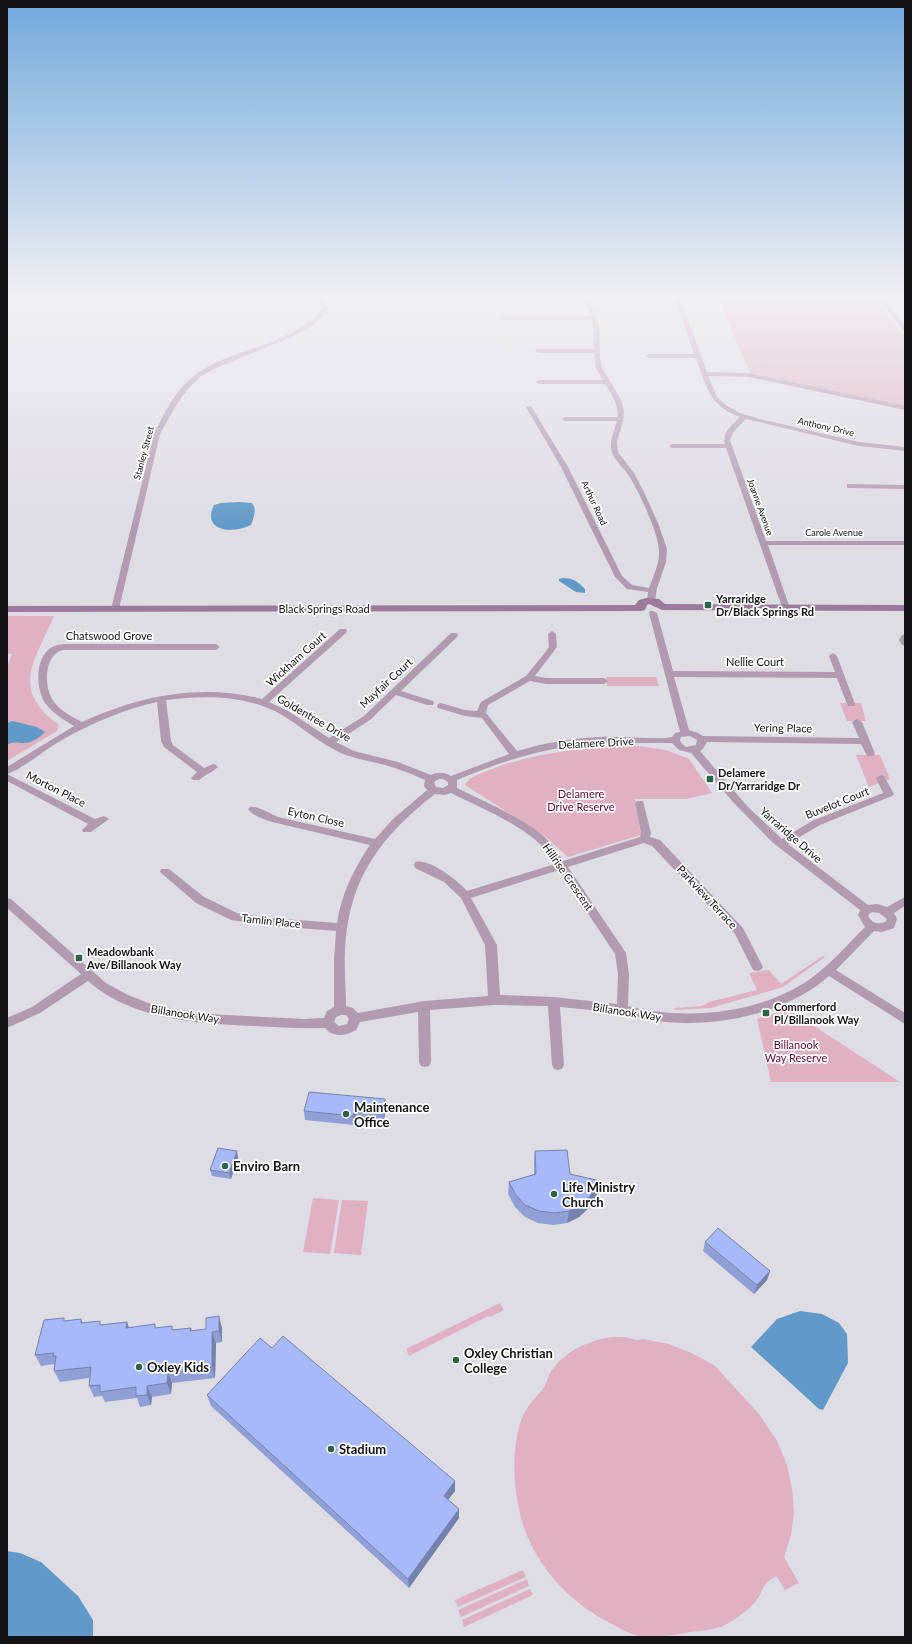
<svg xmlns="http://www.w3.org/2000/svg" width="912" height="1644" font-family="Lato,sans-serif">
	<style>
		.green { fill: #dfb1c1 }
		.water { fill: #6199c8 }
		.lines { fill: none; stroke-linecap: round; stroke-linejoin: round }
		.minor { fill: #b29bb1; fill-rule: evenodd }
		.secondary { fill: #9c7a9b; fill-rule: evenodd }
		.wall { fill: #909fd6 }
		.shaded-wall { fill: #7682ae }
		.building { fill: #a8b9f9; stroke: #7682ae }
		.poi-dot { fill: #2c634b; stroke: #fff; stroke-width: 1.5 }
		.labels { text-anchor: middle; stroke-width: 3.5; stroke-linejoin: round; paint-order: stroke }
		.far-street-label { font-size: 9px; fill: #141315; stroke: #fff }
		.poi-label { font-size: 11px; font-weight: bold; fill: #141315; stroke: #fff; text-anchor: start }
		.street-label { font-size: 11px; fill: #141315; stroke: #fff }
		.park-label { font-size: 11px; fill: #5d0836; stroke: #fff }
		.near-poi-label { font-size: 13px; font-weight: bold; fill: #141315; stroke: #fff; text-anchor: start }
	</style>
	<rect width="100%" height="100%" fill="#dfdde4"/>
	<path class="green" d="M718,298H876L900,331L905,335V407L750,373Z
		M7,616H54C35,661 9,689 59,725L57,731L7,761V667L12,654H7Z
		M606,677H656L659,686H607Z
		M840,703H861L866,721H847Z
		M631,745L666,750L689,759L712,793L686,799H635L641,835L568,857L546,837L465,785C469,776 479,775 487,771C533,752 582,749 631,745Z
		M856,755H880L890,779L869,787Z
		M823,956L825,957L783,987L711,1008L675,1010L674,1008L702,1006L709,1002L757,990L749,973L769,970L781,984Z
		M788,1009L900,1082H771L757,1019Z
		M313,1198L339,1200L330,1254L303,1252Z
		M342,1200L368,1201L361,1255L334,1253Z
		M500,1303L504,1310L490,1317L488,1316L409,1356L406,1349Z
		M611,1337H624L637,1340L643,1339L669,1344L694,1354L715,1366L759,1414L777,1441L787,1465L792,1488L794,1512L791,1535L784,1557L799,1583L785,1590L776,1576C773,1579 767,1581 765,1585C762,1589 761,1594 758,1598C751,1609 736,1619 725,1625C713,1630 702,1631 690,1632C674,1635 662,1638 645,1637C632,1636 613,1625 601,1618C573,1602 549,1578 534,1550C514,1515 508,1455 522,1418C527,1406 535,1398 543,1389C547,1383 548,1375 552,1370C567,1350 588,1341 611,1337Z
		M523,1570L526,1577L458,1607L455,1600Z
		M527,1579L529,1586L461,1617L458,1610Z
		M530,1589L533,1595L464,1627L462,1620Z"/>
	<path class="water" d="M239,502L252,503C257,509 254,517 251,525C234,534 201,532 214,505L221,503Z
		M563,578C574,578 578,582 585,589V593L576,592L559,581V579Z
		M12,721L37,727L45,732C39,738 32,743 24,743C17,743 13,741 7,745V723Z
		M800,1311L822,1314L839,1323L847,1334L848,1363L823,1410L819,1409L751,1347L777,1319Z
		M7,1551L20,1553L41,1562L78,1596L93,1620V1637H7Z"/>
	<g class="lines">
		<path class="minor" d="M314,298H319L329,307L321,319L308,328L291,337L214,369L201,376L189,388L178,402L160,434L119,609L118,611H112L111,609L154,434C164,413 176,389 195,375C232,347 296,346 323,307Z
			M583,298H588L599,325L600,358L602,368L621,400L624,411L623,421L617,442L618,452L634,473L644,492L658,523L667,549L666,562L657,588L655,601L651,603L647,601L648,592L627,589L615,577L561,467L526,407L531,406L568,467L622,576L632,585L649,588C653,577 658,567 659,555C661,537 638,489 627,473C621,465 612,458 611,448C610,439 615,429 617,421H565L562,419L565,417H618C618,404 612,394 605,384H539L536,382L539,380H603L596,368L594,353H538L535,351L538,349H594L593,320H505L502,318L505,316H592Z
			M675,298H680L707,372L749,373L905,406V410L749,377L708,376L717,397L727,406L740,413L760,419L859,442L905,447V451L859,446L746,419L734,431L730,440L766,541H905V545H768L790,608L786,610H783L726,448H672L669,446L672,444H725C721,433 733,424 740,417C709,406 706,386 696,358H648L645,356L648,354H694Z
			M878,298H883L905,326V332L903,331Z
			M847,484L905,485V489L850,488H847Z
			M650,611H653L657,613L673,671L835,672L829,656L833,653L837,656L855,704L854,706H848L847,704L837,678L674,677L689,730L698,733L703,736L859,738L852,722L857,719L862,722L875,754L873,756H867L861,744L707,742L703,749L700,751L748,807L782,839L812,821L883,793L876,778L881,775L884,776L894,794L892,796L820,825L788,844L868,905L877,904L887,907L905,897V906L894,913L897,919L894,928L882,932L874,931L836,970L905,1013V1024L829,976C787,1013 720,1027 666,1022C650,1021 636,1016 621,1013C601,1011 580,1009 560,1007L564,1065L562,1069L558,1070L554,1069L552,1065L548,1006H542L494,1005L430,1010L431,1062L429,1066L425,1067L421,1066L419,1062L418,1012L360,1022L356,1030C346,1036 333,1038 325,1028C300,1029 276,1027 252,1026C196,1023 132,1020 88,981L40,1013L7,1028V1018L32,1007L81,974L7,908V898L11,899L106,983L128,995L148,1003L174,1009L208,1014L304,1019L324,1018L327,1011L334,1007V960L336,931L272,926L231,920L196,903L160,872L161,869H169L204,897L237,913L272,918L337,923C341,895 354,868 370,845L272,822C264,819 254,817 248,809L250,807C257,805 270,814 278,817L375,839L393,819L427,790L424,786L425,780C412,774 399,769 385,765C370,761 355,759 341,753C319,743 302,727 282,715C247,695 205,695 166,700L171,741L173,745L204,768L213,764L216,765L218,767C213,772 205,775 199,780H193L191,778L197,772L164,747L161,741L157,702C122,710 89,724 57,743C45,750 19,771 7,774L95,819L104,816L109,819L91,832H83L82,830L88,824L7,781V767L74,726C64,720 52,713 45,703C36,689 35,662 48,650C52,646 58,645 63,644H216L220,647L216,650H63C44,654 43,688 54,702C61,711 72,717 82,722C139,696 199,683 262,699L340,629H346L347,631L346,633L269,702L288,711L329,738L364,716L451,633H457L458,635L457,637L401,691L433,701L434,703L433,705H427L396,695L370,720L336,742L354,751L398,762L431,775C437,772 445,772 451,776L509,754L482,718L465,716L438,708L437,706L438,704L441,703L465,710L477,711L481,702L526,676L547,650L549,647L548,634L552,631L556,634L557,647L535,676L546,678H604L608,681L604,684H546L530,681L488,705L486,713L517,751C544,743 573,738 601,737C623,736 644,739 666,738L672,737L675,733L680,732L649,613ZM690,736L697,740L696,745L686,747L682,744L680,740L681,737ZM601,743H672L679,750L691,753L733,802L772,842L860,910L858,915L865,927C847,945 830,965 810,979C760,1014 686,1021 628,1006L629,974L626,953L568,867L644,843L652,846L735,934L753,970L757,971L761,970L763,967L743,928L660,840L650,837L651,833L643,801H637L635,803L641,833L640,837L563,861C559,855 556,848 551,843C527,819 487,803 457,788V780C504,760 550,746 601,743ZM439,779H443L448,782V785L443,788L436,787L434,782ZM451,793C479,807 523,825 544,848C548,853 551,859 555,864L467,891C458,881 430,858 415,862L414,865L415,868L444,882L461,898L485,945L488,996L424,1001L358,1013L353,1008L346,1006C346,988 344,970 345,951C348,879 380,837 435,794L445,795ZM559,870L615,954L618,974L617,1004L554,997L500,995L497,945L471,898ZM872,912L879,913L887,919L885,922C878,925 871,923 868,915ZM341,1015H346L349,1019L347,1024L339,1026L334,1022L336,1017Z
			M905,634V646L902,645L899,640L902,635Z"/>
		<path class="secondary" d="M646,598L659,599L665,604L905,605V611L662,610L649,604L647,605L645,610L641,611L7,612V606L635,605L639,600Z"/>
	</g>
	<path class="wall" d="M385,1099L386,1109L384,1119L356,1117L354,1125L305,1120L304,1111Z
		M535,1151L570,1174L600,1181L598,1193L590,1207L579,1217L567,1223L553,1225L538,1223L525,1217L515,1207L508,1194L509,1182L534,1174V1163Z
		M238,1157L231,1179L212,1176L210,1170Z
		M705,1242L770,1271L767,1280L754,1294L703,1251Z
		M81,1319L83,1323L129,1327L156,1328L172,1326L173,1330L191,1328L192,1331L222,1328V1342L216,1343L215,1378L172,1383L171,1394L152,1397L151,1405L140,1407L137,1398L105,1402L102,1396L94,1397L89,1386V1378L60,1382L54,1371L55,1364L41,1366L35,1355L66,1321Z
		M272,1348L455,1481V1491L448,1500L459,1518L409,1588L211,1406L207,1395Z"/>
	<path class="shaded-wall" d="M385,1099L386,1109L384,1119L383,1110Z
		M355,1107L356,1117L354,1125L353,1116Z
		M237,1151L238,1157L231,1179L229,1173Z
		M600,1181L598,1193L590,1207L579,1217L567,1223L569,1211Z
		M770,1271L767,1280L754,1294L757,1285Z
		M219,1316L222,1328V1342L219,1331Z
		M127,1322L131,1333L126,1328Z
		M212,1332L216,1343L215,1378L212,1367Z
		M168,1373L172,1383L171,1394L167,1383Z
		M147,1386L152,1397L151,1405L147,1395Z
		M455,1481V1491L444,1505V1496Z
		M459,1509V1518L409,1588L408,1579Z"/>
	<path class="building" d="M309,1092L385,1099L383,1110L355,1107L353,1116L304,1111Z
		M218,1148L237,1151L229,1173L210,1170Z
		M567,1150L570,1174L600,1181L591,1195L581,1205L569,1211L555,1213L539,1211L525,1205L516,1195L509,1182L536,1174L535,1151Z
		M718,1228L770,1271L757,1285L705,1242Z
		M219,1316V1331L212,1332V1367L168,1373L167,1383L147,1386V1395L136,1396V1387L100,1392V1385L89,1386L91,1367L54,1371L56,1356H53L54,1353L35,1355L44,1320L64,1318V1321L81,1319V1323L100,1321V1325L127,1322L126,1328L155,1324V1328L172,1326V1330L191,1328L190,1331L206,1329V1318Z
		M283,1336L455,1481L444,1496L459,1509L408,1579L207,1395L260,1338L272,1348Z"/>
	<linearGradient id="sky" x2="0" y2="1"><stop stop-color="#72a9db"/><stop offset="0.56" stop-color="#f1f0f3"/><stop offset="1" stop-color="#f1f0f3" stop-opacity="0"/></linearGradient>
	<rect width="912" height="528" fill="url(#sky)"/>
	<g class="poi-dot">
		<rect x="704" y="601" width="8" height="8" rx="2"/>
		<rect x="706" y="775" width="8" height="8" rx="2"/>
		<rect x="75" y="954" width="8" height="8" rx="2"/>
		<rect x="762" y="1009" width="8" height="8" rx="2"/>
		<circle cx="346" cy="1114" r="4"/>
		<circle cx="225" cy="1166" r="4"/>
		<circle cx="554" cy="1194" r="4"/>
		<circle cx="456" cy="1360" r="4"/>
		<circle cx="139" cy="1367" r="4"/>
		<circle cx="331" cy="1449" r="4"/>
	</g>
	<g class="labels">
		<g class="far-street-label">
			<text transform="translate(826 427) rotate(13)" y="3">Anthony Drive</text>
			<text transform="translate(144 453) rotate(-75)" y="3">Stanley Street</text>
			<text transform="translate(594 503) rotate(65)" y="3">Arthur Road</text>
			<text transform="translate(760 507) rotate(70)" y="3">Joanne Avenue</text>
			<text x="834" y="536">Carole Avenue</text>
		</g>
		<g class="poi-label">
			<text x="716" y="603">Yarraridge<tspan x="716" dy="13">Dr/Black Springs Rd</tspan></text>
			<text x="718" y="777">Delamere<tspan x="718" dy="13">Dr/Yarraridge Dr</tspan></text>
			<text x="87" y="956">Meadowbank<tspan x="87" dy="13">Ave/Billanook Way</tspan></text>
			<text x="774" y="1011">Commerford<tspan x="774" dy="13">Pl/Billanook Way</tspan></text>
		</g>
		<g class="street-label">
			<text x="324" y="613">Black Springs Road</text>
			<text x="109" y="640">Chatswood Grove</text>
			<text transform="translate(296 659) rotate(-42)" y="4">Wickham Court</text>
			<text x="755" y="666">Nellie Court</text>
			<text transform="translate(386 683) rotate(-43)" y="4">Mayfair Court</text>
			<text transform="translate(314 718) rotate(30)" y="4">Goldentree Drive</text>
			<text transform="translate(783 728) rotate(1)" y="4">Yering Place</text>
			<text transform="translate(596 743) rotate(-3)" y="4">Delamere Drive</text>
			<text transform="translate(56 789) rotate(27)" y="4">Morton Place</text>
			<text transform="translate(837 803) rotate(-22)" y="4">Buvelot Court</text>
			<text transform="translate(316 817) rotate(13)" y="4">Eyton Close</text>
			<text transform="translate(791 835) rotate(41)" y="4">Yarraridge Drive</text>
			<text transform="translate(568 877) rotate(55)" y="4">Hillrise Crescent</text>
			<text transform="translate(707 897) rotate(47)" y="4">Parkview Terrace</text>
			<text transform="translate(271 921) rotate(6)" y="4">Tamlin Place</text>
			<text transform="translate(627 1012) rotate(9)" y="4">Billanook Way</text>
			<text transform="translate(185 1014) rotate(9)" y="4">Billanook Way</text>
		</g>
		<g class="park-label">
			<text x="581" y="798">Delamere<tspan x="581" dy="13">Drive Reserve</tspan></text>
			<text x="796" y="1049">Billanook<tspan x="796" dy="13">Way Reserve</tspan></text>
		</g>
		<g class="near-poi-label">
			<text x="354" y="1112">Maintenance<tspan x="354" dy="15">Office</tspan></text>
			<text x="233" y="1171">Enviro Barn</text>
			<text x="562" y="1192">Life Ministry<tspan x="562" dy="15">Church</tspan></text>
			<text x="464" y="1358">Oxley Christian<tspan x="464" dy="15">College</tspan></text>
			<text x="147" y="1372">Oxley Kids</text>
			<text x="339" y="1454">Stadium</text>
		</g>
	</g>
	<rect width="912" height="1644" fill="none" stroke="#141315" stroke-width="16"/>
</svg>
